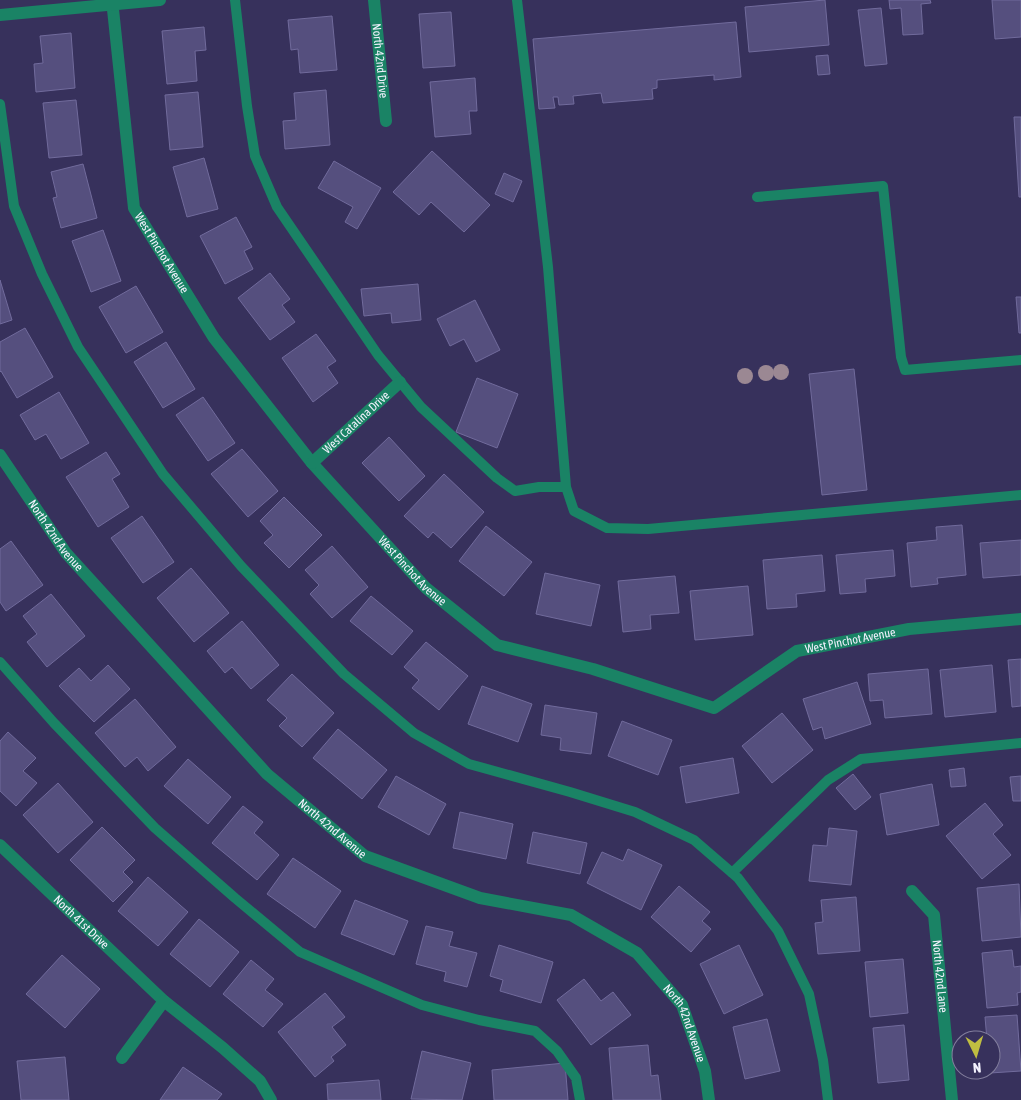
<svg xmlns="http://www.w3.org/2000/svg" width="1021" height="1100" font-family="'Asap Condensed',sans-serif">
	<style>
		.building { fill: #554f7e; stroke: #716b9c }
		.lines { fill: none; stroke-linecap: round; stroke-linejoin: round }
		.lane { stroke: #1a8365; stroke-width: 10 }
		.street { stroke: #1a8365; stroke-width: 12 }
		.tree { fill: #9b8893 }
		.labels { text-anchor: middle; stroke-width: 5; stroke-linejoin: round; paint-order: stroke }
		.street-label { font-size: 12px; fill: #f3f2fe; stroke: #37315c }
	</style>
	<rect width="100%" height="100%" fill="#37315c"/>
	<path class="building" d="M825,0L829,45L749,52L745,7Z
		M889,0H930L931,3L921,4L923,34L903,35L901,8L890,9Z
		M992,0H1021V37L995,39Z
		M881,8L887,64L865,66L858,10Z
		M451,12L455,66L423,68L419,14Z
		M332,16L337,70L300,73L298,49L291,50L288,20Z
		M736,22L741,77L714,80V75L657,80V88L652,89L653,99L603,103L601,93L573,96L574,104L559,105L558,97H553L555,108L539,109L533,39Z
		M204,27L206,50L195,51L197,81L167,84L162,31Z
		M71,33L75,88L36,92L34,64L43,63L40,36Z
		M828,55L830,74L818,75L816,56Z
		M475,78L477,111H469L471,134L435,137L430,82Z
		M326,90L330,145L285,149L283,121L296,120L294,93Z
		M198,92L203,147L170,150L165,95Z
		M76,100L82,155L49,158L43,103Z
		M1014,117H1021V197H1019Z
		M432,151L490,205L464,232L431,202L419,215L393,192Z
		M204,158L218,209L187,217L173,167Z
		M334,161L381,188L357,229L345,222L353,207L318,188Z
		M83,164L97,218L61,228L53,198L57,197L51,172Z
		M504,173L522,181L513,202L495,194Z
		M236,217L252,247L244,251L253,269L225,284L200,236Z
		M103,230L121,281L91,292L72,241Z
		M270,273L290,299L282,305L295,322L270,340L238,298Z
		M0,280L12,320L0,324Z
		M418,284L421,320L392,323L391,313L364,316L361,289Z
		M136,286L163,332L126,353L99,307Z
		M1016,297H1021V333H1019Z
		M475,300L500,350L476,362L464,339L450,346L437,319Z
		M25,328L53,377L17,398L1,371L0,372V342Z
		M316,334L336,361L327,367L338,383L313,402L282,358Z
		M166,342L195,389L163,408L134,362Z
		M854,369L867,490L822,495L809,374Z
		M477,378L518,394L497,448L456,432Z
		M59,392L89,443L61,459L46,434L35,440L20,415Z
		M203,397L235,443L208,461L176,415Z
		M389,437L425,476L399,501L362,463Z
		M242,449L278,491L248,517L211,474Z
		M106,452L120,474L112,479L129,507L98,527L66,477Z
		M444,474L484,512L451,548L433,532L428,538L404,516Z
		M284,497L322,535L289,568L264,543L273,535L260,521Z
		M142,516L174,562L143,583L111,538Z
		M962,525L966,575L937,578L938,584L911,587L907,543L937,540L936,527Z
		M486,526L532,562L504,596L459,561Z
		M1021,540V575L983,578L980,543Z
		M11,541L43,585L6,611L0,602V549Z
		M332,546L368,587L332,618L310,594L319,585L305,570Z
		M893,550L895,576L865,579L866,592L840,594L836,555Z
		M822,555L825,591L796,594L797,607L767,609L763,560Z
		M191,568L229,613L194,642L157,598Z
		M545,573L600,585L591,626L536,614Z
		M675,576L679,613L650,615L651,629L623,632L618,581Z
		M748,586L753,635L695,640L690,591Z
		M51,594L85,636L47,667L27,642L37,634L23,616Z
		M371,596L413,631L392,655L350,621Z
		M242,621L279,665L251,689L232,667L225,673L207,651Z
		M426,642L468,676L439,710L412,688L419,680L404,667Z
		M1021,659V706L1012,707L1008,660Z
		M108,665L130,689L94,722L59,686L79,668L91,681Z
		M992,665L996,712L945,717L940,670Z
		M928,669L932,714L885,718L883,700L870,701L868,674Z
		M292,674L334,713L302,747L279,726L287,718L267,700Z
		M857,682L871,724L825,739L822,727L813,730L803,699Z
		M482,686L532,704L518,742L468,724Z
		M135,699L176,747L148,771L137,757L125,767L95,733Z
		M545,705L597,713L591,754L560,750L561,738L541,735Z
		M782,713L813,750L772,783L742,746Z
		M622,721L672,740L658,775L608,756Z
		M338,729L387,770L362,799L313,758Z
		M8,732L36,758L23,771L37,783L16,806L0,791V741Z
		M733,758L739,793L686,803L680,767Z
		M188,759L231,797L208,824L164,786Z
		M964,768L966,786L951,787L949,770Z
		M853,774L871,797L855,810L836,788Z
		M396,776L446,804L429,835L378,807Z
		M1021,776V801H1013L1010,777Z
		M58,783L93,822L58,853L23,815Z
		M932,784L939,825L887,835L880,794Z
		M985,803L1003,825L993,834L1011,855L982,879L946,836Z
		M243,806L263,822L254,833L279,855L257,880L212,843Z
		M460,812L513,824L506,859L453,848Z
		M102,827L135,860L123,872L133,882L113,902L70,860Z
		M829,828L857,831L851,885L809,881L813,845L827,846Z
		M533,832L587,843L580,874L527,863Z
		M628,849L662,865L641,910L587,883L602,852L623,861Z
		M293,858L341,891L315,928L267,894Z
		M148,877L188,912L158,946L118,911Z
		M1019,884L1021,937L982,941L977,888Z
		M679,886L710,912L702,921L711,929L691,952L651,917Z
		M856,897L860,951L818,954L815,923L823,922L821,900Z
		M355,900L408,921L394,955L341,934Z
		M199,919L239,952L210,987L170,954Z
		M426,926L453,932L449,946L477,953L467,987L444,981L446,972L416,964Z
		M499,945L553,962L541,1003L500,991L503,980L490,976Z
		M739,945L763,995L724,1014L700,964Z
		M1012,950L1014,967L1021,966V992L1017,993L1018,1005L987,1008L982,953Z
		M62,955L100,989L65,1028L26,994Z
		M903,959L908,1013L870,1017L865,962Z
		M251,960L274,979L265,990L283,1004L263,1027L223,994Z
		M584,979L601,1001L613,992L631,1015L591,1045L557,1000Z
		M325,993L345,1017L332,1027L346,1045L331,1057L334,1061L315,1077L278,1032Z
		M1017,1015L1021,1071L990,1073L991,1040H987L985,1017Z
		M767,1019L780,1071L745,1079L733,1027Z
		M904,1025L909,1080L878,1083L873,1028Z
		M648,1045L651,1076L658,1075L661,1100H613L609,1048Z
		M422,1051L471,1063L462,1100L411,1099Z
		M65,1057L69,1100H21L17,1061Z
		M565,1063L568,1100H494L492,1070Z
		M183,1067L222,1094L217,1100H160Z
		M379,1080L381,1100H328L327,1084Z"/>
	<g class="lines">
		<path class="lane" d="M235,0L247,106L255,156L277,207L378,355L421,407L497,478L515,491L539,487H566L574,511L607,528L648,529L1021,495
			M517,0L548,267L566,487
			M0,104L14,206L42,274L78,347L163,474L241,566L344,674L414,733L469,764L570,792L635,812L694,840L738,878L778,931L809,994L823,1060L828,1100
			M757,197L883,186L901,357L905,370L1021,360
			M0,662L54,723L155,828L235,898L300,952L422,1005L479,1020L535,1031L557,1051L576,1078L580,1100
			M732,873L828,780L861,759L1021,743"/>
		<g class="street">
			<path id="s1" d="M112,0L134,208L214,338L312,463L426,588L497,645L593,669L714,708L797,651L909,629L1021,619"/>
			<path id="s2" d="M374,0L386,121"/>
			<path d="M0,15L160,0"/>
			<path id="s3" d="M0,455L66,553L267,774L365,856L480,898L571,915L637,953L682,1005L705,1071L709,1100"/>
			<path id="s4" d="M312,463L400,382"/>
			<path id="s5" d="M0,845L164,1001L223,1048L260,1081L271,1100"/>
			<path id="s6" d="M912,891L934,915L952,1100"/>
			<path d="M122,1058L164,1001"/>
		</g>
	</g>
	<g class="tree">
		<circle cx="781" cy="372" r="8"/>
		<circle cx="766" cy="373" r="8"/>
		<circle cx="745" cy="376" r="8"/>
	</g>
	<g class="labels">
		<g class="street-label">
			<text dy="4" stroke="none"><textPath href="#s2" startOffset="61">North 42nd Drive</textPath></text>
			<text dy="4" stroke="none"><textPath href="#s1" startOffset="262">West Pinchot Avenue</textPath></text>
			<text dy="4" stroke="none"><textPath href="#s4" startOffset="60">West Catalina Drive</textPath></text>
			<text dy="4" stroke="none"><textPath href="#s3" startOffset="98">North 42nd Avenue</textPath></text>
			<text dy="4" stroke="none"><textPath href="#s1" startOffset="668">West Pinchot Avenue</textPath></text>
			<text dy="4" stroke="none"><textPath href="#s1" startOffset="1162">West Pinchot Avenue</textPath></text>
			<text dy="4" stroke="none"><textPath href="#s3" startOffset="502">North 42nd Avenue</textPath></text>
			<text dy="4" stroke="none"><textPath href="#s5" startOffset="112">North 41st Drive</textPath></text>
			<text dy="4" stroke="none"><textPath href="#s6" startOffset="94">North 42nd Lane</textPath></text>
			<text dy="4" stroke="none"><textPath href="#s3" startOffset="922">North 42nd Avenue</textPath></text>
		</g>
	</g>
	<g transform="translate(976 1055) rotate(175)"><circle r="24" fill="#37315c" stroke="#827e9d"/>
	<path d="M0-4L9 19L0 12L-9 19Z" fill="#c0be41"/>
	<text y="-8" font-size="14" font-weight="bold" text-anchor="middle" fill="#f3f2fe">N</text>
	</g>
</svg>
